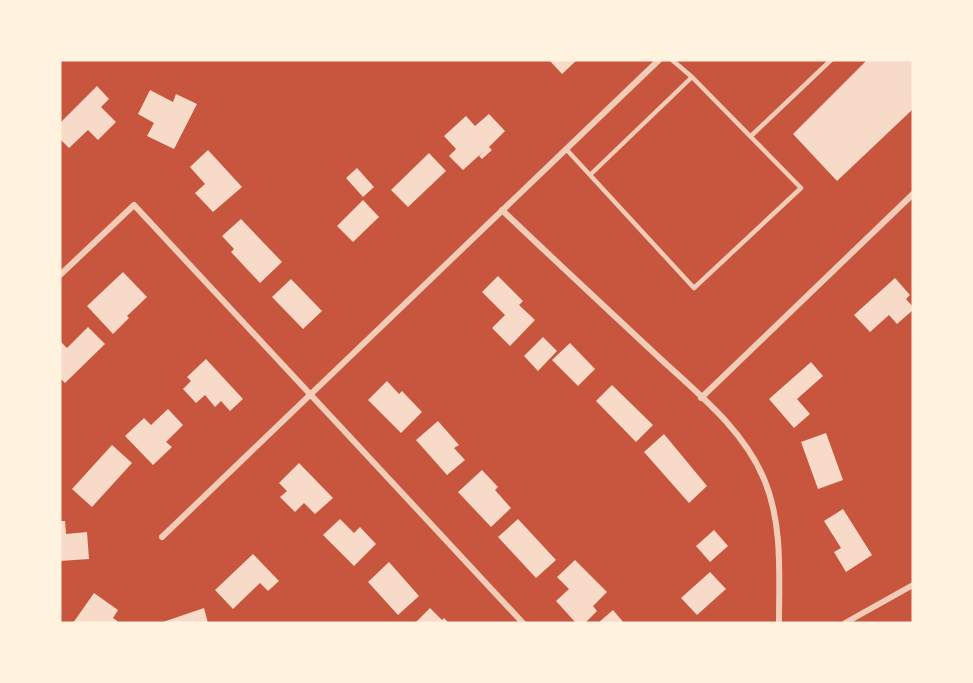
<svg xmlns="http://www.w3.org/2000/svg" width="973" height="683" font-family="Mulish,sans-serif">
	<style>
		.building { fill: #f7dbc8 }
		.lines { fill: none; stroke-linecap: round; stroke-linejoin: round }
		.service { stroke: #f1ccb7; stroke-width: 4.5 }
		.minor { stroke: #f1ccb7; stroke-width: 6 }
	</style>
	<rect width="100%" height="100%" fill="#c8553d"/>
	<path class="building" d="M549,60H577L562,74Z
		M867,60H913V109L837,181L793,134Z
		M97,86L109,99L101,107L116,122L98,140L88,130L69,148L60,139V123Z
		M150,90L173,102L176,94L197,104L174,149L147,136L154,123L138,114Z
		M489,114L505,131L489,147L492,150L482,159L479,156L484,151L463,170L449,156L456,149L444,136L466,116L475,126Z
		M208,150L242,187L213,212L195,193L205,184L190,167Z
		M429,153L446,171L408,207L391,190Z
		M357,168L374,187L363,197L346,178Z
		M363,200L379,217L353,242L337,226Z
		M241,219L282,262L260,283L231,252L234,249L222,236Z
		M123,272L147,297L127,316L129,318L113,334L87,306Z
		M498,276L523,301L519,305L535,320L510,346L492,328L505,315L482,292Z
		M895,278L910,295L906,299L913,307V310L897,324L889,315L870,332L854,315Z
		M291,279L322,311L303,329L272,297Z
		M88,327L105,344L65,383L60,378V341L67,348Z
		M543,337L557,351L538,371L524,356Z
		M570,343L595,369L578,386L552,360Z
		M206,359L243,399L230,411L221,401L215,407L205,395L196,403L183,389L191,381L187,377Z
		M811,362L823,376L797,399L810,414L794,428L769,399Z
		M387,381L399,394L402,391L422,412L401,433L368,400Z
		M612,385L653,425L636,442L596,401Z
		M168,409L183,425L166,442L172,447L153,465L125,436L144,418L151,425Z
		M438,421L459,445L454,448L465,460L447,475L416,440Z
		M826,433L843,480L818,489L801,442Z
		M664,434L707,486L689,503L644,452Z
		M112,445L132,463L92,507L72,489Z
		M299,463L333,498L315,514L304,503L295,512L280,497L287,491L279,483Z
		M482,470L498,487L495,490L511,508L491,527L458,492Z
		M843,509L872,555L846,572L834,552L841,548L824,521Z
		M340,519L354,533L360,527L376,544L354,566L323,535Z
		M518,519L556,560L536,578L498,537Z
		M60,521H65L66,534L87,532L89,559L60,561Z
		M714,530L728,546L710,562L696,546Z
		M253,554L279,581L268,591L260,583L233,609L215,590Z
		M575,560L607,592L593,606L597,611L585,623H576L556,601L569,589L557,577Z
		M389,562L419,596L398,615L368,582Z
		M710,572L726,589L697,615L681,598Z
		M94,593L118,610L113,618L120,623H73Z
		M204,608L208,623H160Z
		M430,608L442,620L444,618L449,623H415Z
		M613,610L624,623H598Z"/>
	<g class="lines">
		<path class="service" d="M751,136L831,60
			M566,149L590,175L692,77L672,60
			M590,175L694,288L801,188L692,77"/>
		<path class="minor" d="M502,210C551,257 601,303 651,350C691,388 742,426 764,479C783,524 779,575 779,623
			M60,275L134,205L523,623
			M701,398L913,194
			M162,537L659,60
			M845,623L913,585"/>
	</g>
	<rect width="973" height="683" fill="none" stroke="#fff3e0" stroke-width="123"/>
</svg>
